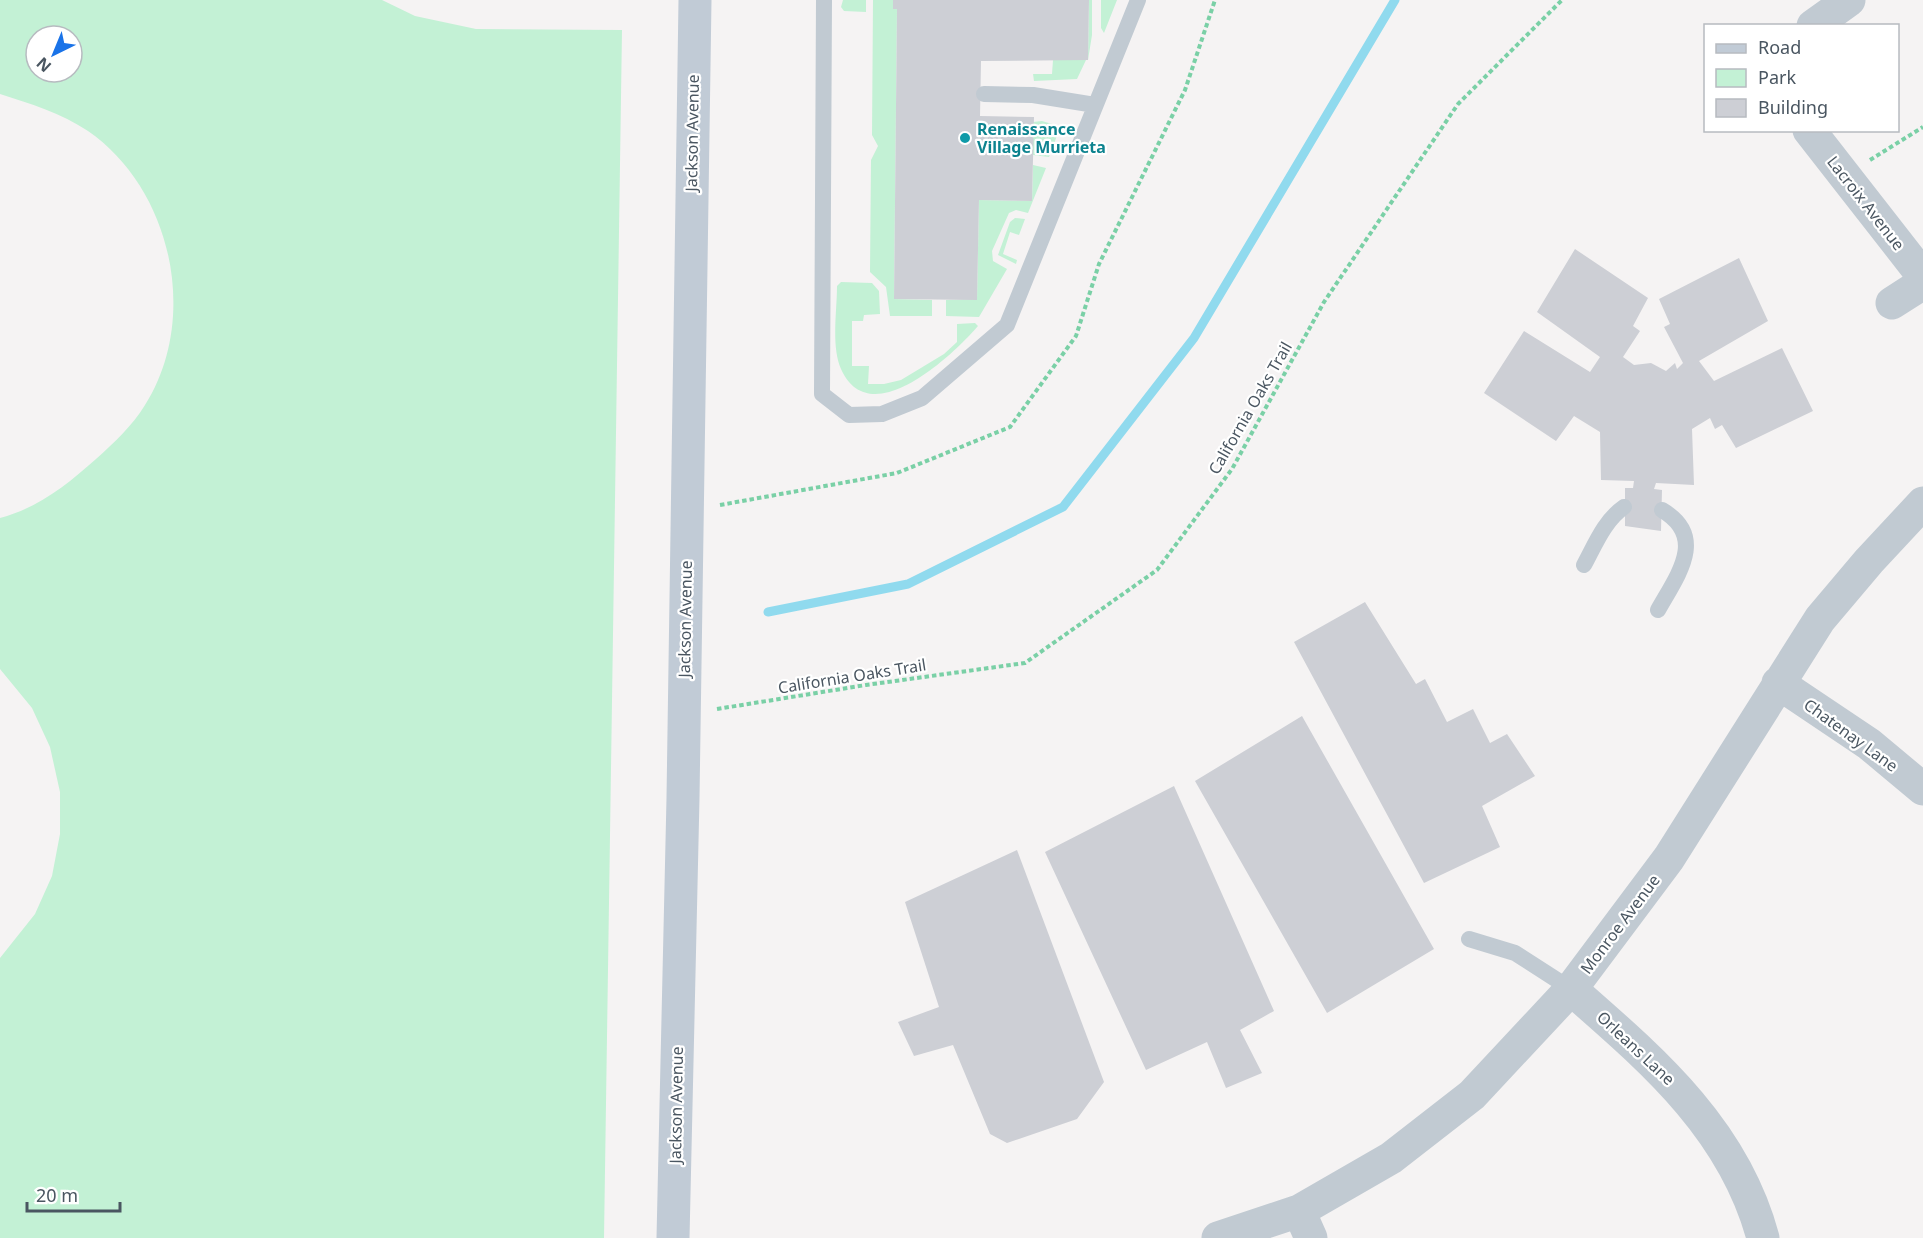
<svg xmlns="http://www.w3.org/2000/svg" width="1923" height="1238" font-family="'Noto Sans',sans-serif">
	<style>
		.green { fill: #c3f1d5; fill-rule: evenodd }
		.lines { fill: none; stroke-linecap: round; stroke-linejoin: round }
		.stream { stroke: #90daee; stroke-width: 9 }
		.building { fill: #cdcfd5 }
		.path { stroke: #7ad0a6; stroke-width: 4; stroke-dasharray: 4.5 3; stroke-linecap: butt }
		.service { stroke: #c1cad2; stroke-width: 16 }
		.minor { stroke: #c1cad2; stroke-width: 33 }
		.secondary { stroke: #c1cbd6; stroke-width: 33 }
		.culture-dot { fill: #0f9aa8; stroke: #fff; stroke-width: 2 }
		.labels { text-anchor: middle; stroke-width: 4.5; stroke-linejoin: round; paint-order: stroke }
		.culture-label { font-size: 16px; font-weight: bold; fill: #0d838f; stroke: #fff; text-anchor: start }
		.street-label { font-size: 16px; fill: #4a5661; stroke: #fff }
	</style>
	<rect width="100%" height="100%" fill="#f5f3f3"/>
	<path class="green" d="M0,0H382L415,16L476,29L622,30L604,1238H0V958L35,914L52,876L60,834V792L50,747L32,708L0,669V518C38,508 68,484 96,459C115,442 132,426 145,405C200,318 172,189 88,131C61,113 31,104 0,94ZM36,36H72V72H36Z
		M843,0H866V12L844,11L841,7Z
		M873,0H893V8L897,9L894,299L932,300V316H890L886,287L870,272L871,160L878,146L872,135Z
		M1089,0H1092V35L1088,60Z
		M1101,0H1117L1104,33L1101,28Z
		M1053,60H1086L1077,79L1034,81L1033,74H1052Z
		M1042,121L1052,124L1058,133L1049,157L1033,155V122Z
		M1033,165L1046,168L1028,213L1016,210L1009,213L992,251L993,261L1007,269L979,317L946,316V300L977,299L979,200L1032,201Z
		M1015,218L1025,219L1019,235L1010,232L1003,254L1017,260L1016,264L998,255L1010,222Z
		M841,282L872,283L879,291L880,314L864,315L863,321H852V366H869L868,384H884L901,380L944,354L957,342V324L975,323L978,326C953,355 870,434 841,369C831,346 837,311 837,286Z"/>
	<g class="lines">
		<path class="stream" d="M768,612L908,584L1063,507L1194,338L1395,0"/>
	</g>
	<path class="building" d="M893,0H1089L1088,60L981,61L980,116L1034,117L1032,201L979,200L977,300L894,299L897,9H893Z
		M1575,249L1648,298L1633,326L1640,331L1623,357L1634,365L1651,363L1666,371L1675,363L1677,369L1683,363L1664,327L1670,324L1659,299L1739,258L1768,321L1699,361L1714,381L1782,348L1813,411L1736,448L1722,425L1715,429L1710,418L1692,429L1694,485L1656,483L1654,489L1662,490L1661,531L1625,526V488H1633L1634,481L1601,480L1600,432L1574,416L1556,441L1484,393L1524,331L1590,372L1600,357L1537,312Z
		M1365,602L1416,684L1425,679L1447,722L1473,709L1490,743L1507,734L1535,776L1482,806L1500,847L1424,883L1294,642Z
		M1302,716L1434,949L1327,1013L1195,781Z
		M1174,786L1274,1011L1240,1030L1262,1073L1226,1088L1207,1042L1146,1070L1045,852Z
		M1017,850L1104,1082L1077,1119L1007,1143L990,1134L953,1045L914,1056L898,1022L939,1007L905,902Z"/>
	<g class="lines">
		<path class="path" d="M1870,160L1923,127
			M720,505L897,473L1010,427L1076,336L1099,264L1185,90L1215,0
			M717,709L866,685L1025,663L1157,570L1232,469L1324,302L1458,104L1562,0"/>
		<path class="service" d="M824,0L822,394L849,415L882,414L922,398L1007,325L1138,0
			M984,94L1033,95L1095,105
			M1584,565C1595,545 1604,521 1624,507
			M1658,610C1677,576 1708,537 1662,510
			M1469,939L1515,953L1571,989"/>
		<path class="minor" d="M1813,26L1849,0
			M1809,130L1923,276
			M1892,303L1923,283
			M1778,683L1869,744L1923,789
			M1571,989C1652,1060 1734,1129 1763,1238
			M1299,1211L1311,1238
			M1218,1238L1299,1211L1391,1158L1472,1095L1571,989L1669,858L1820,619L1869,561L1923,503"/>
		<path class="secondary" d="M673,1238L683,798L695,0"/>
	</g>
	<circle class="culture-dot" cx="965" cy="138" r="6"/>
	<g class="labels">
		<g class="culture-label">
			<text x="977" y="135">Renaissance<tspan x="977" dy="18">Village Murrieta</tspan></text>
		</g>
		<g class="street-label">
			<text transform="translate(692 133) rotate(-89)" y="6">Jackson Avenue</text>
			<text transform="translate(1866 203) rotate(52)" y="6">Lacroix Avenue</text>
			<text transform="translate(1250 408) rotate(-60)" y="6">California Oaks Trail</text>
			<text transform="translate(685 619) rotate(-89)" y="6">Jackson Avenue</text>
			<text transform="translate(852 676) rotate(-9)" y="6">California Oaks Trail</text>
			<text transform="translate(1851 735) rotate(36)" y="6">Chatenay Lane</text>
			<text transform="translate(1620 924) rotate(-53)" y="6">Monroe Avenue</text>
			<text transform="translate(1636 1048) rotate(43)" y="6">Orleans Lane</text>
			<text transform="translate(676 1105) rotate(-89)" y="6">Jackson Avenue</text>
		</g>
	</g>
	<rect x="1704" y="24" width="195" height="108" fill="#ffffff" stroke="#b7bbc0" stroke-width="1.5"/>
	<rect x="1716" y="44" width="30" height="9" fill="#c1cbd6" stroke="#b7bbc0" stroke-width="1.5"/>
	<text x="1758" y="54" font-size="18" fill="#4a5661">Road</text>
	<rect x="1716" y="69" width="30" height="18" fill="#c3f1d5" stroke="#b7bbc0" stroke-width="1.5"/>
	<text x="1758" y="84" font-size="18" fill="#4a5661">Park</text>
	<rect x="1716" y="99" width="30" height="18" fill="#cdcfd5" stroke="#b7bbc0" stroke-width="1.5"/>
	<text x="1758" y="114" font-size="18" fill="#4a5661">Building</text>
	<g transform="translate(54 54) rotate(223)"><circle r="28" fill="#ffffff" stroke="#b7bbc0" stroke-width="1.5"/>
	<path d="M0-4.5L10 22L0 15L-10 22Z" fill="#1a73e8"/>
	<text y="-9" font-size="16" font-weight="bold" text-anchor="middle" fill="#4a5661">N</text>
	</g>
	<path d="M27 1202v9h93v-9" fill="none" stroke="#4a5661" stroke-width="3"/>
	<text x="36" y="1202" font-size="18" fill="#4a5661" stroke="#ffffff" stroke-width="4.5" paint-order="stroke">20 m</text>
</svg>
